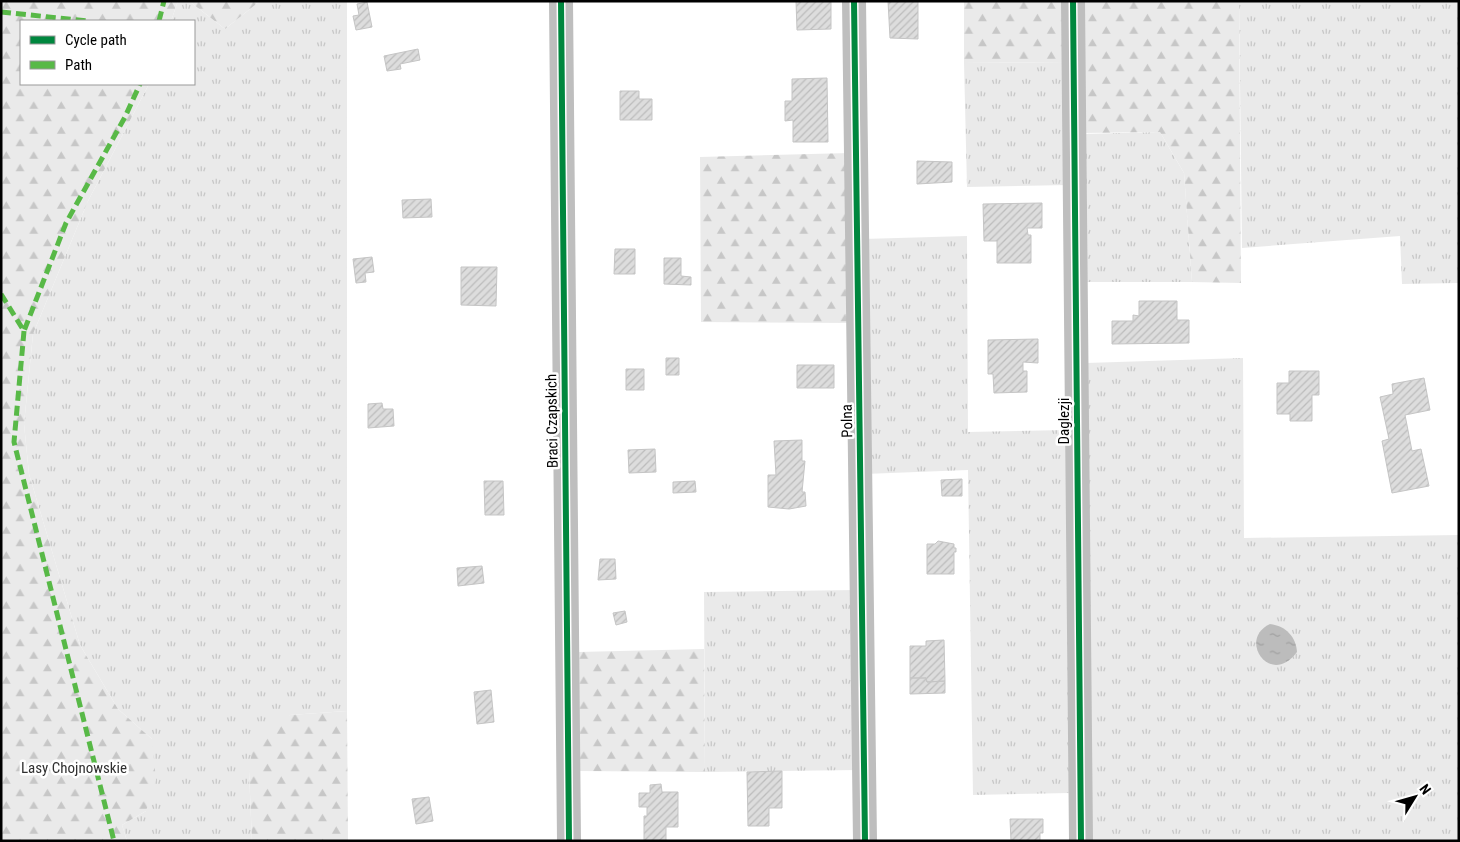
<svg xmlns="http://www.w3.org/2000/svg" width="1460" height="842" font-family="'Roboto Condensed',sans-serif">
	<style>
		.grass { fill: url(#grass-tufts) }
		.forest { fill: url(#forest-firs) }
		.water { fill: url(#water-ripples) }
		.building { fill: url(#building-hatch); stroke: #c5c5c5 }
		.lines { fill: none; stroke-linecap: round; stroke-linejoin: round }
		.minor { stroke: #bebebe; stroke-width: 24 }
		.quiet { stroke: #58b947; stroke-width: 5; stroke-dasharray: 10 5; stroke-linecap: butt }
		.cycleway-casing { stroke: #fff; stroke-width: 9 }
		.cycleway { stroke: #00873e; stroke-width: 6 }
		.labels { text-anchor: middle; stroke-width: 5; stroke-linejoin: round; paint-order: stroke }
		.street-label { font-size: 15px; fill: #000; stroke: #fff }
		.park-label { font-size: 15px; fill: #303030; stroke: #fff }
	</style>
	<defs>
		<pattern id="grass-tufts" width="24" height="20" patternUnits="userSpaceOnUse" patternTransform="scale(1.25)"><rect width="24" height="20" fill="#eaeaea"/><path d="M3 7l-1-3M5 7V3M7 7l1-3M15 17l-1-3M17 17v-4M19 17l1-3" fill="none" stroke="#c7c7c7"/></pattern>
		<pattern id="forest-firs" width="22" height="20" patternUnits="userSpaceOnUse" patternTransform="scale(1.25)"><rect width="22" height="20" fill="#eaeaea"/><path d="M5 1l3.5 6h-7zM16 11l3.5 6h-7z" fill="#c7c7c7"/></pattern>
		<pattern id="water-ripples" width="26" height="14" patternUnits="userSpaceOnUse" patternTransform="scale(1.25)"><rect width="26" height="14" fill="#bcbcbc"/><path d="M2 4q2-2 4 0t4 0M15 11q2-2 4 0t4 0" fill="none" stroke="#a0a0a0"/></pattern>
		<pattern id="building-hatch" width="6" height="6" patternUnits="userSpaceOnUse" patternTransform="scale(1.25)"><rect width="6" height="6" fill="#ddd"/><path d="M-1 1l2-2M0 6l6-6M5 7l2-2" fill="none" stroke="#bcbcbc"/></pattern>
	</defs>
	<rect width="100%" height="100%" fill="#fff"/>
	<path class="grass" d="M178,1H189L225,29L260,1H347V711L290,715L249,771L252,841H127L122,825L146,811L152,739L118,709L80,645L29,474L24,424L33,334L88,201L149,84H194V21H171Z
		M1239,1H1459V283L1402,284L1400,236L1242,248Z
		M1066,62L1068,185L967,187L964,63Z
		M1160,132L1184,173L1192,282H1086L1083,134Z
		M967,236L968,432L1066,430L1070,793L973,795L968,470L865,474L863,239Z
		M1243,358L1244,538L1458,535L1459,841H1091L1086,363Z
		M856,590L858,770L705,772L704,592Z"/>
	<path class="forest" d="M1,1H178L171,21H21V84H149L88,201L33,334L24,424L29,474L80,645L118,709L152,739L156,780L146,811L122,825L127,841H1Z
		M189,1H260L225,29Z
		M964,1H1066V62L964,63Z
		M1083,1H1239L1241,283L1192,282L1184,173L1160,132L1083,133Z
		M850,153L852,323L701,322L700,157Z
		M704,649L705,772L579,771L578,652Z
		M347,711L348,841H252L249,771L254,737L290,715Z"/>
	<path class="water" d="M1270,624C1286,626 1296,637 1297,652C1270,688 1237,639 1270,624Z"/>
	<path class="building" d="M796,1H831V29L797,30Z
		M888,1H918V39L890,38Z
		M367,2L372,27L356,30L353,16L359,15L357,4Z
		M418,49L420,60L400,64L401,69L387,71L384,56Z
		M827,78L828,142H793V120L785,121V101H792V79Z
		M620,91H639V99H652V120H620Z
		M917,161L952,162V182L917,184Z
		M431,199L432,217L403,218L402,200Z
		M1042,203V228H1027L1028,235H1031V263H997V241H984L983,204Z
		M615,249H635V274H614Z
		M372,257L374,272L365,273L366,282L356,283L353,259Z
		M664,258H681V276L691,277V285L664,284Z
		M461,267H497L496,306L461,305Z
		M1139,301H1177V320H1189V343L1112,344V321H1133V315L1139,316Z
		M1038,339V363L1023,362V371H1027V392L994,393L993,374H988V340Z
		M666,358H679V375H666Z
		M797,365H834V388H797Z
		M626,369H644V390H626Z
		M1289,371H1319V395H1312V421H1290V414H1277V383H1289Z
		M1424,378L1430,410L1405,415L1412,451L1421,449L1429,486L1392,493L1382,441L1389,439L1380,397L1393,394L1392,384Z
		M382,403L383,409H393L394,426L368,428V404Z
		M802,440V461H805L802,492H805L806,506L789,509L768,507V475H776L774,441Z
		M655,449L656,472L629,473L628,450Z
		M962,479V496H942L941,480Z
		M484,481H503L504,515H485Z
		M695,481L696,492L673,493V482Z
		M938,541L954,544V548H956V552H954V574H927V544H935Z
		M600,559H615L616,579L598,580Z
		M482,566L484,583L458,586L457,568Z
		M625,611L627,622L616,625L613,613Z
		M944,640L945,681L927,682L926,678H910V646H926V641Z
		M910,678H926L927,682L945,681V693L910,694Z
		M491,690L494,722L477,724L474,692Z
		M782,771V808H769V826H748L747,772Z
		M661,784L662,792H678V827H666V841H644V816H647V807H639V793H650V785Z
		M429,797L433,821L416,824L412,799Z
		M1010,819H1043V833H1040V841H1011Z"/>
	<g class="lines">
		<path class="minor" d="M561,1L569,841
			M854,1L865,841
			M1073,1L1081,841"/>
		<path class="quiet" d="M1,12L88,21
			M159,21L164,1
			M1,294L24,331L66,223L125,117L140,84
			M24,331L14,442L114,841"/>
		<defs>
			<path id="cycleway" d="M561,1L569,841
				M854,1L865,841
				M1073,1L1081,841"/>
		</defs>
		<use href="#cycleway" class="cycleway-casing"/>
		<use href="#cycleway" class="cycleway"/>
	</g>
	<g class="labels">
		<g class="street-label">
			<text transform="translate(552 421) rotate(-91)" y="5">Braci Czapskich</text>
			<text transform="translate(847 421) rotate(-91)" y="5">Polna</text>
			<text transform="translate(1064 421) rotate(-90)" y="5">Daglezji</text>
		</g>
		<g class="park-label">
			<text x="74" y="773">Lasy Chojnowskie</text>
		</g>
	</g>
	<rect width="1460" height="842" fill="none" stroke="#000000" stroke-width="5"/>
	<rect x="20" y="20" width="175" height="65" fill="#ffffff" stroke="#999999"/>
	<rect x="30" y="36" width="25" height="8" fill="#00873e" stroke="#999999"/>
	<text x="65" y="45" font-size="15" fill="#000000">Cycle path</text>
	<rect x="30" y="61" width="25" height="8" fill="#58b947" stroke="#999999"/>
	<text x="65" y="70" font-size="15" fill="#000000">Path</text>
	<g transform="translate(1415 797) rotate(53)" stroke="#ffffff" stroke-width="4" paint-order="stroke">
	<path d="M0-4L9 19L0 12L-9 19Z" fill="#000000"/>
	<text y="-8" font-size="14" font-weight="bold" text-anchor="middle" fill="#000000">N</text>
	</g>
</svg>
